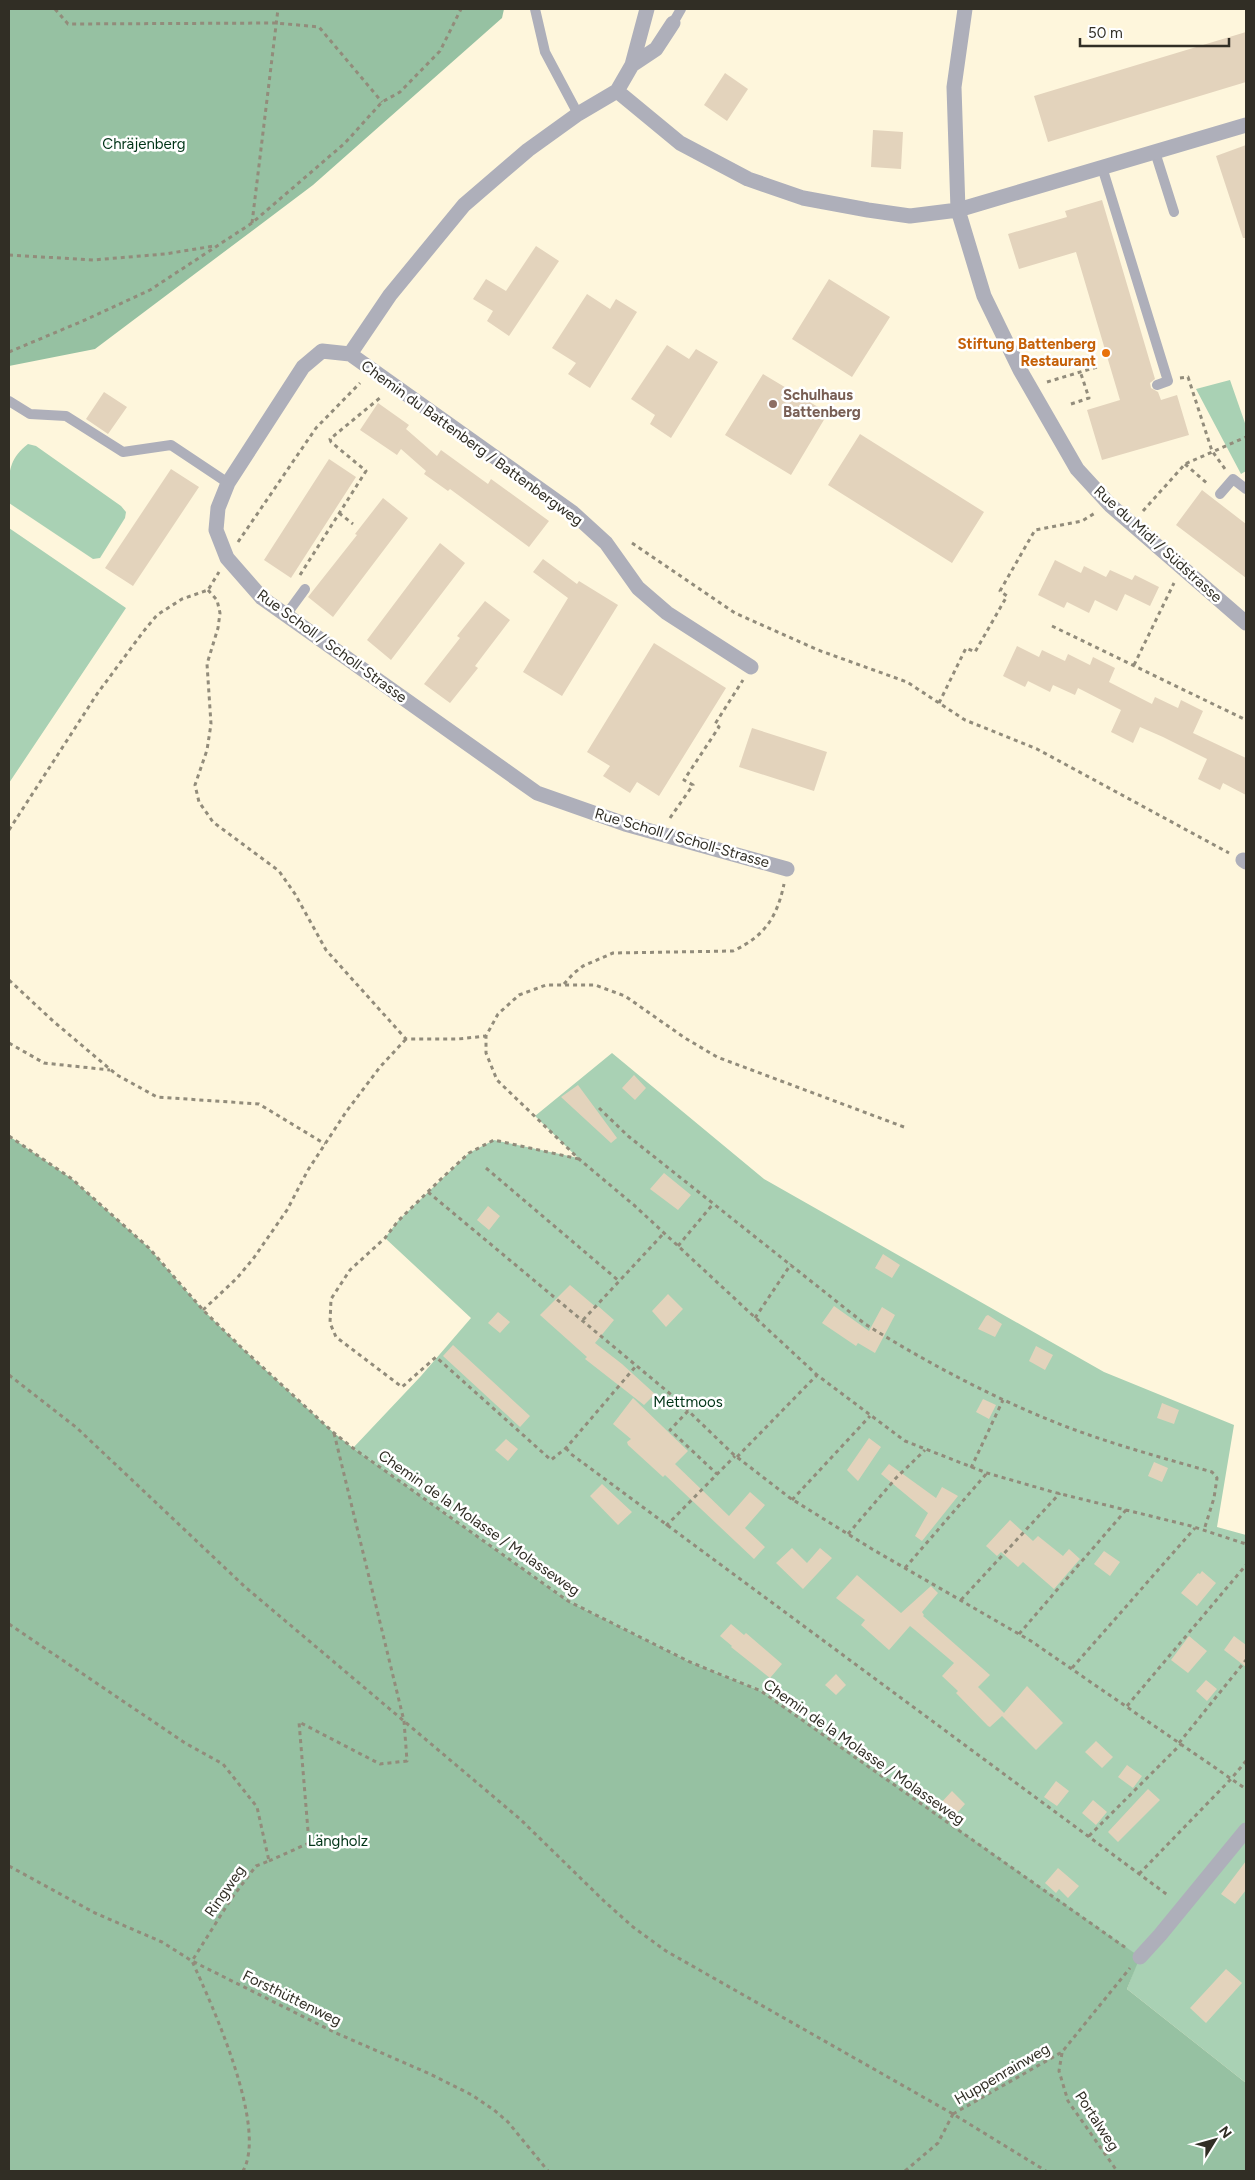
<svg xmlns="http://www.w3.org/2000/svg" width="1255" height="2180" font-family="Figtree,sans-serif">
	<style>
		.green { fill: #a9d1b4 }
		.forest { fill: #96c1a2 }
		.building { fill: #e3d3bc }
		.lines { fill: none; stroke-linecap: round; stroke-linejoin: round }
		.path { stroke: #928c7b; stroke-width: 3; stroke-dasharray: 4 4; stroke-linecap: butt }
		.lane { stroke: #aeafba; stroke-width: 10 }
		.street { stroke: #aeafba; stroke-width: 15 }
		.food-dot { fill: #e8710a; stroke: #fff; stroke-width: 2 }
		.education-dot { fill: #8d6e63; stroke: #fff; stroke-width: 2 }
		.labels { text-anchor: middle; stroke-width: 5; stroke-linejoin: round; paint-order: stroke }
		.park-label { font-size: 15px; fill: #003417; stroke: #fff }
		.food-label { font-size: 15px; font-weight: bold; fill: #c56008; stroke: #fff; text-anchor: end }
		.education-label { font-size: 15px; font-weight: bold; fill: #785e54; stroke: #fff; text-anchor: start }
		.street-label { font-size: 15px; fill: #312e25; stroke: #fff }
	</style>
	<rect width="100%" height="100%" fill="#fef6dc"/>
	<path class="green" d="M1230,380L1246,426V471L1241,474L1196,389Z
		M28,444L36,446L121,506L126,512L125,518L100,558L93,559L9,503C9,477 6,461 28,444Z
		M9,528L126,608L9,783Z
		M612,1053L764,1179L1104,1372L1234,1425L1217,1527L1246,1535V2083L1127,1989L1139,1957L761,1691L690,1662L568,1601L353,1448L421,1376L471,1318L385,1238L398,1221L469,1153L494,1140L578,1158L535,1116Z"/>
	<path class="forest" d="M9,9H504L502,18L313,185L95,349L9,366Z
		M9,1136L72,1179L149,1248L203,1310L243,1349L334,1433L353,1448L568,1601L690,1662L761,1691L1140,1957L1127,1989L1246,2083V2171H9Z"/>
	<path class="building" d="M1246,32V82L1048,142L1034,96Z
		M725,73L748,89L727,121L704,105Z
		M873,130L903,132L901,169L871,167Z
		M1246,145V238H1243L1216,156Z
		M1102,200L1155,379L1150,383L1151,388L1158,392L1161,400L1177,395L1189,435L1102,460L1087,410L1120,400L1076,252L1019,269L1008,234L1067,217L1065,211Z
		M536,246L559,261L509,336L487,321L493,311L473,299L486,279L506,291Z
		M829,279L890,317L852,377L792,339Z
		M587,294L610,309L616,299L637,312L590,388L568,374L576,363L552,348Z
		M667,345L689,359L696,349L718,362L671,438L650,424L655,415L631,399Z
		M763,374L828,413L791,475L725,435Z
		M104,392L127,407L108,434L86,419Z
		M378,403L409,425L406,429L437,456L441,450L488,484L491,479L549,521L529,547L450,489L448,491L424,474L426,471L401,449L397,455L360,430Z
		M860,434L984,512L952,563L828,485Z
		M329,459L356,477L291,578L264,560Z
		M171,469L199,487L133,586L105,568Z
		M1202,490L1246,524V578L1176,525Z
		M383,498L408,518L333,617L308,597L357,535L355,534Z
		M440,543L465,563L391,660L367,640Z
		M543,559L577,584L579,581L618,605L562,696L523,672L568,598L533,572Z
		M1055,560L1081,573L1084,566L1106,577L1110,570L1132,580L1135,575L1159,587L1150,606L1125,594L1117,611L1095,600L1089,613L1067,602L1064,608L1038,595Z
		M485,601L510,620L475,666L478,668L450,703L424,684L460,638L457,636Z
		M654,643L726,688L659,796L637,782L630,793L603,776L610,766L587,752Z
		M1017,646L1039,657L1042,650L1065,661L1068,654L1090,665L1093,657L1115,668L1109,682L1152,704L1155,697L1178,708L1181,700L1203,711L1193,733L1246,758V795L1223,783L1220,790L1198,779L1207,759L1163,737L1140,727L1133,743L1111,732L1121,710L1078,688L1075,695L1053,685L1050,692L1028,681L1025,687L1003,676Z
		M752,728L827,752L814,791L739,767Z
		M634,1075L646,1088L635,1100L622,1088Z
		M578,1085L617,1138L611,1143L561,1097Z
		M664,1173L691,1195L678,1210L650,1189Z
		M488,1206L500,1216L489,1230L477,1220Z
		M883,1254L900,1265L892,1278L875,1268Z
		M570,1285L597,1308L598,1306L614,1320L595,1343L622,1364L655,1394L644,1405L585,1359L587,1357L540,1315Z
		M668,1294L683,1309L666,1327L652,1311Z
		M834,1306L869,1331L882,1307L895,1315L875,1353L858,1343L856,1346L822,1323Z
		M498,1312L510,1322L500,1333L488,1323Z
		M988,1315L1002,1324L995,1337L978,1329L986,1316Z
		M453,1345L530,1416L520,1427L443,1356Z
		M1036,1346L1053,1355L1045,1370L1029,1361Z
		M633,1398L688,1451L675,1464L729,1516L750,1492L765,1505L745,1528L765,1547L754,1559L665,1475L663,1477L628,1445L627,1442L631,1439L613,1424Z
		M983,1399L996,1405L989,1419L976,1412Z
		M1162,1403L1179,1410L1174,1424L1157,1418Z
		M869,1438L881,1447L858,1481L847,1470Z
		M506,1439L518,1449L508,1461L495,1450Z
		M1154,1462L1168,1468L1162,1482L1148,1476Z
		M889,1464L936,1498L942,1487L958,1496L922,1541L915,1536L928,1513L881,1474Z
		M602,1484L632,1512L618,1525L590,1496Z
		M1010,1520L1033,1541L1038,1536L1063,1556L1069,1549L1080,1559L1054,1589L1023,1562L1018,1567L1001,1552L997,1556L986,1546Z
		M792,1548L807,1563L820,1548L832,1558L803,1589L776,1563Z
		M1104,1551L1120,1562L1110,1576L1094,1564Z
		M1202,1571L1216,1583L1197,1606L1181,1593L1198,1573L1200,1574Z
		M857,1575L901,1613L931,1586L938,1593L922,1612L924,1615L923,1616L990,1675L978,1687L1004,1713L1027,1686L1063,1723L1036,1750L1002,1716L990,1727L988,1726L956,1693L958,1691L942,1676L954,1663L915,1630L910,1626L889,1650L861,1625L865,1620L836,1598Z
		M731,1624L744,1635L746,1633L782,1664L770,1678L731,1647L732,1646L720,1636Z
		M1189,1636L1207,1651L1188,1673L1171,1660Z
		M1234,1636L1246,1645V1667L1224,1650Z
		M836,1674L846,1685L836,1695L825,1685Z
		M1206,1680L1217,1689L1207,1701L1196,1691Z
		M1096,1741L1113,1757L1102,1768L1085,1752Z
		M1127,1765L1142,1776L1133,1788L1118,1777Z
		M1056,1781L1069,1791L1057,1806L1044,1797Z
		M1148,1789L1160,1800L1118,1842L1108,1832Z
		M952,1791L965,1804L952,1819L938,1806Z
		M1093,1800L1107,1812L1096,1825L1082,1813Z
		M1246,1861V1890L1235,1904L1221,1894Z
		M1058,1868L1079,1886L1068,1898L1059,1889L1056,1893L1045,1883Z
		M1226,1969L1242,1983L1206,2023L1190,2008Z"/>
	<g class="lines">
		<path class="path" d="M55,9L68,24L276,23L319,27L382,102
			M252,223L278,9
			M9,255L93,260L165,254L214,246
			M9,352L85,320L150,290L252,223L345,143L382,102L400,92L440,51L461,9
			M1180,378L1188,377L1212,451L1225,469
			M1047,382L1097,367
			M1071,404L1089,398L1080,371
			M1185,464L1209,485
			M1143,511L1185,464L1246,437
			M339,513L353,524
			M238,542L316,428L360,383
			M632,543L735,613L818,650L907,682L965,720L1037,749L1229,853
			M300,575L366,471L331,442L330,439L381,397
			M208,590L217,600L220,613L218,628L207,664L211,724L207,750L195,785L199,802L213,822L279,871L295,894L326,950L406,1039H458L486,1036
			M1052,626L1246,720
			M1134,665L1174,583
			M939,703L966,648L975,652L1007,596L1000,591L1035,530L1082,521L1095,513
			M670,818L693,785L684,780L719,727L715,724L743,680
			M9,830L97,694L143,632L157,615L182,599L208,590L219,572
			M9,980L53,1021L117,1075L157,1097L259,1104L325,1144
			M564,984L574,973L583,966L613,953L733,951C765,936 777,917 784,884
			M9,1043L44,1063L110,1070
			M599,1108L628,1136L865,1324C929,1364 997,1400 1067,1427C1115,1445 1163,1458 1212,1472L1217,1478L1214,1498L1204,1530
			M904,1127L717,1057L685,1038L625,996L595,985H546L519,995L498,1014L486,1036V1053L497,1080L579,1159L635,1206L817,1375L905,1441L987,1473L1053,1492L1191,1526L1246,1544
			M9,1136L72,1179L149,1248L203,1310L243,1349L334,1433L353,1448L568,1601L690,1662L761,1691L1126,1948
			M579,1159L494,1140L469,1153L442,1178L398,1221L385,1238L350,1270L331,1299L330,1323L336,1337L402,1387L436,1357L551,1460L566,1448L636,1366
			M486,1168L619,1281
			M428,1192L674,1397L733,1454L790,1498L872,1549L1031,1641L1246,1789
			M678,1246L713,1204
			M203,1310L237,1278L253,1259L287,1210L308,1170L346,1112L380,1067L406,1039
			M755,1318L791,1264
			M583,1320L664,1233
			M9,1375L77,1428L244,1586L520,1819L604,1901L633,1927L666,1951L953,2114L1046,2171
			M688,1411L670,1430L717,1474
			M566,1448L571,1454L1169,1896
			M737,1457L817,1375
			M971,1468L1003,1400
			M792,1500L870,1416
			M666,1526L735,1456
			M848,1534L896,1478L925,1450
			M905,1568L987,1473
			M961,1600L1060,1493
			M9,1624L185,1743L223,1764L257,1807L269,1861L256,1866L231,1899L192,1961C212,2005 268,2127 243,2171
			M1019,1634L1126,1510
			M1072,1668L1195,1528
			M1127,1706L1246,1565
			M1179,1743L1246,1660
			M1089,1836L1181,1744
			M269,1861L309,1843L299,1722L380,1764L407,1761L404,1721L334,1433
			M9,1866L95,1913L162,1942L192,1961L336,2033L430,2074L472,2095L494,2110L508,2122L548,2171
			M1139,1874L1231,1779L1246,1761
			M1062,2053L1059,2071L1068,2101L1117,2171
			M953,2114L1062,2052L1130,1968
			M905,2171L938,2143L953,2114"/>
		<path class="lane" d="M535,9L545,52L578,114
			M673,23L681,9
			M1155,152L1174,212
			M1102,167L1168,381L1157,385
			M9,401L30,414L66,416L123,452L171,445L228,483
			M1220,494L1233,479L1246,489
			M286,615L305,589"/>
		<path class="street" d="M647,9L632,65L617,91L578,114L528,150L464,205L390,295L350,354L322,351L303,367L228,483L218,508L216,530L227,558L262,598L537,793L625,824L787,869
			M965,9L954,87L958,210L984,296L1020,370L1077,469L1110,505L1246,623
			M632,65L656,49L673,23
			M617,91L680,143L748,179L803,198L868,210L910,216L958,210L1246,125
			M350,354L572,512L606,543L638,588L667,613L751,667
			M1243,860L1246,862
			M1140,1957L1160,1935L1246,1830"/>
	</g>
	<circle class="food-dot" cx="1106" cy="353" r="5"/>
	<circle class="education-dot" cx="773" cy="404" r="5"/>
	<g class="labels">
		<g class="park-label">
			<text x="144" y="149">Chräjenberg</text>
			<text x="688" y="1407">Mettmoos</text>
			<text x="338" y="1846">Längholz</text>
		</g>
		<g class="food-label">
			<text x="1096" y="349">Stiftung Battenberg<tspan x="1096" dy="17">Restaurant</tspan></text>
		</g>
		<g class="education-label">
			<text x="783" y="400">Schulhaus<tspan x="783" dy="17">Battenberg</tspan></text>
		</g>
		<g class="street-label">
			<text transform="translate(472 443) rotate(36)" y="5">Chemin du Battenberg / Battenbergweg</text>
			<text transform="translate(1158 544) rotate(42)" y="5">Rue du Midi / Südstrasse</text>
			<text transform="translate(332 646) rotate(36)" y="5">Rue Scholl / Scholl-Strasse</text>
			<text transform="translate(682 838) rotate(16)" y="5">Rue Scholl / Scholl-Strasse</text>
			<text transform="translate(479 1523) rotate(35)" y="5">Chemin de la Molasse / Molasseweg</text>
			<text transform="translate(864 1752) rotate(35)" y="5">Chemin de la Molasse / Molasseweg</text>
			<text transform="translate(225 1891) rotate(-55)" y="5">Ringweg</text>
			<text transform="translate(292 1998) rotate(26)" y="5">Forsthüttenweg</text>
			<text transform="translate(1002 2074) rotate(-30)" y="5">Huppenrainweg</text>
			<text transform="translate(1097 2121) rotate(57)" y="5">Portalweg</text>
		</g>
	</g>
	<rect width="1255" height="2180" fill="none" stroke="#312e25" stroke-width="20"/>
	<g transform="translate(1215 2140) rotate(53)" stroke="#ffffff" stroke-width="4" paint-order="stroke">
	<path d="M0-4L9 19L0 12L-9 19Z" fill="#312e25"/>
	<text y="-8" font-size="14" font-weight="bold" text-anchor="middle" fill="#312e25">N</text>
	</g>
	<path d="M1080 38v8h149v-8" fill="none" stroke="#312e25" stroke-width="2.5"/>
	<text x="1088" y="38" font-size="15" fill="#312e25" stroke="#ffffff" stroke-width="4" paint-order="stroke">50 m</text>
</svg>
